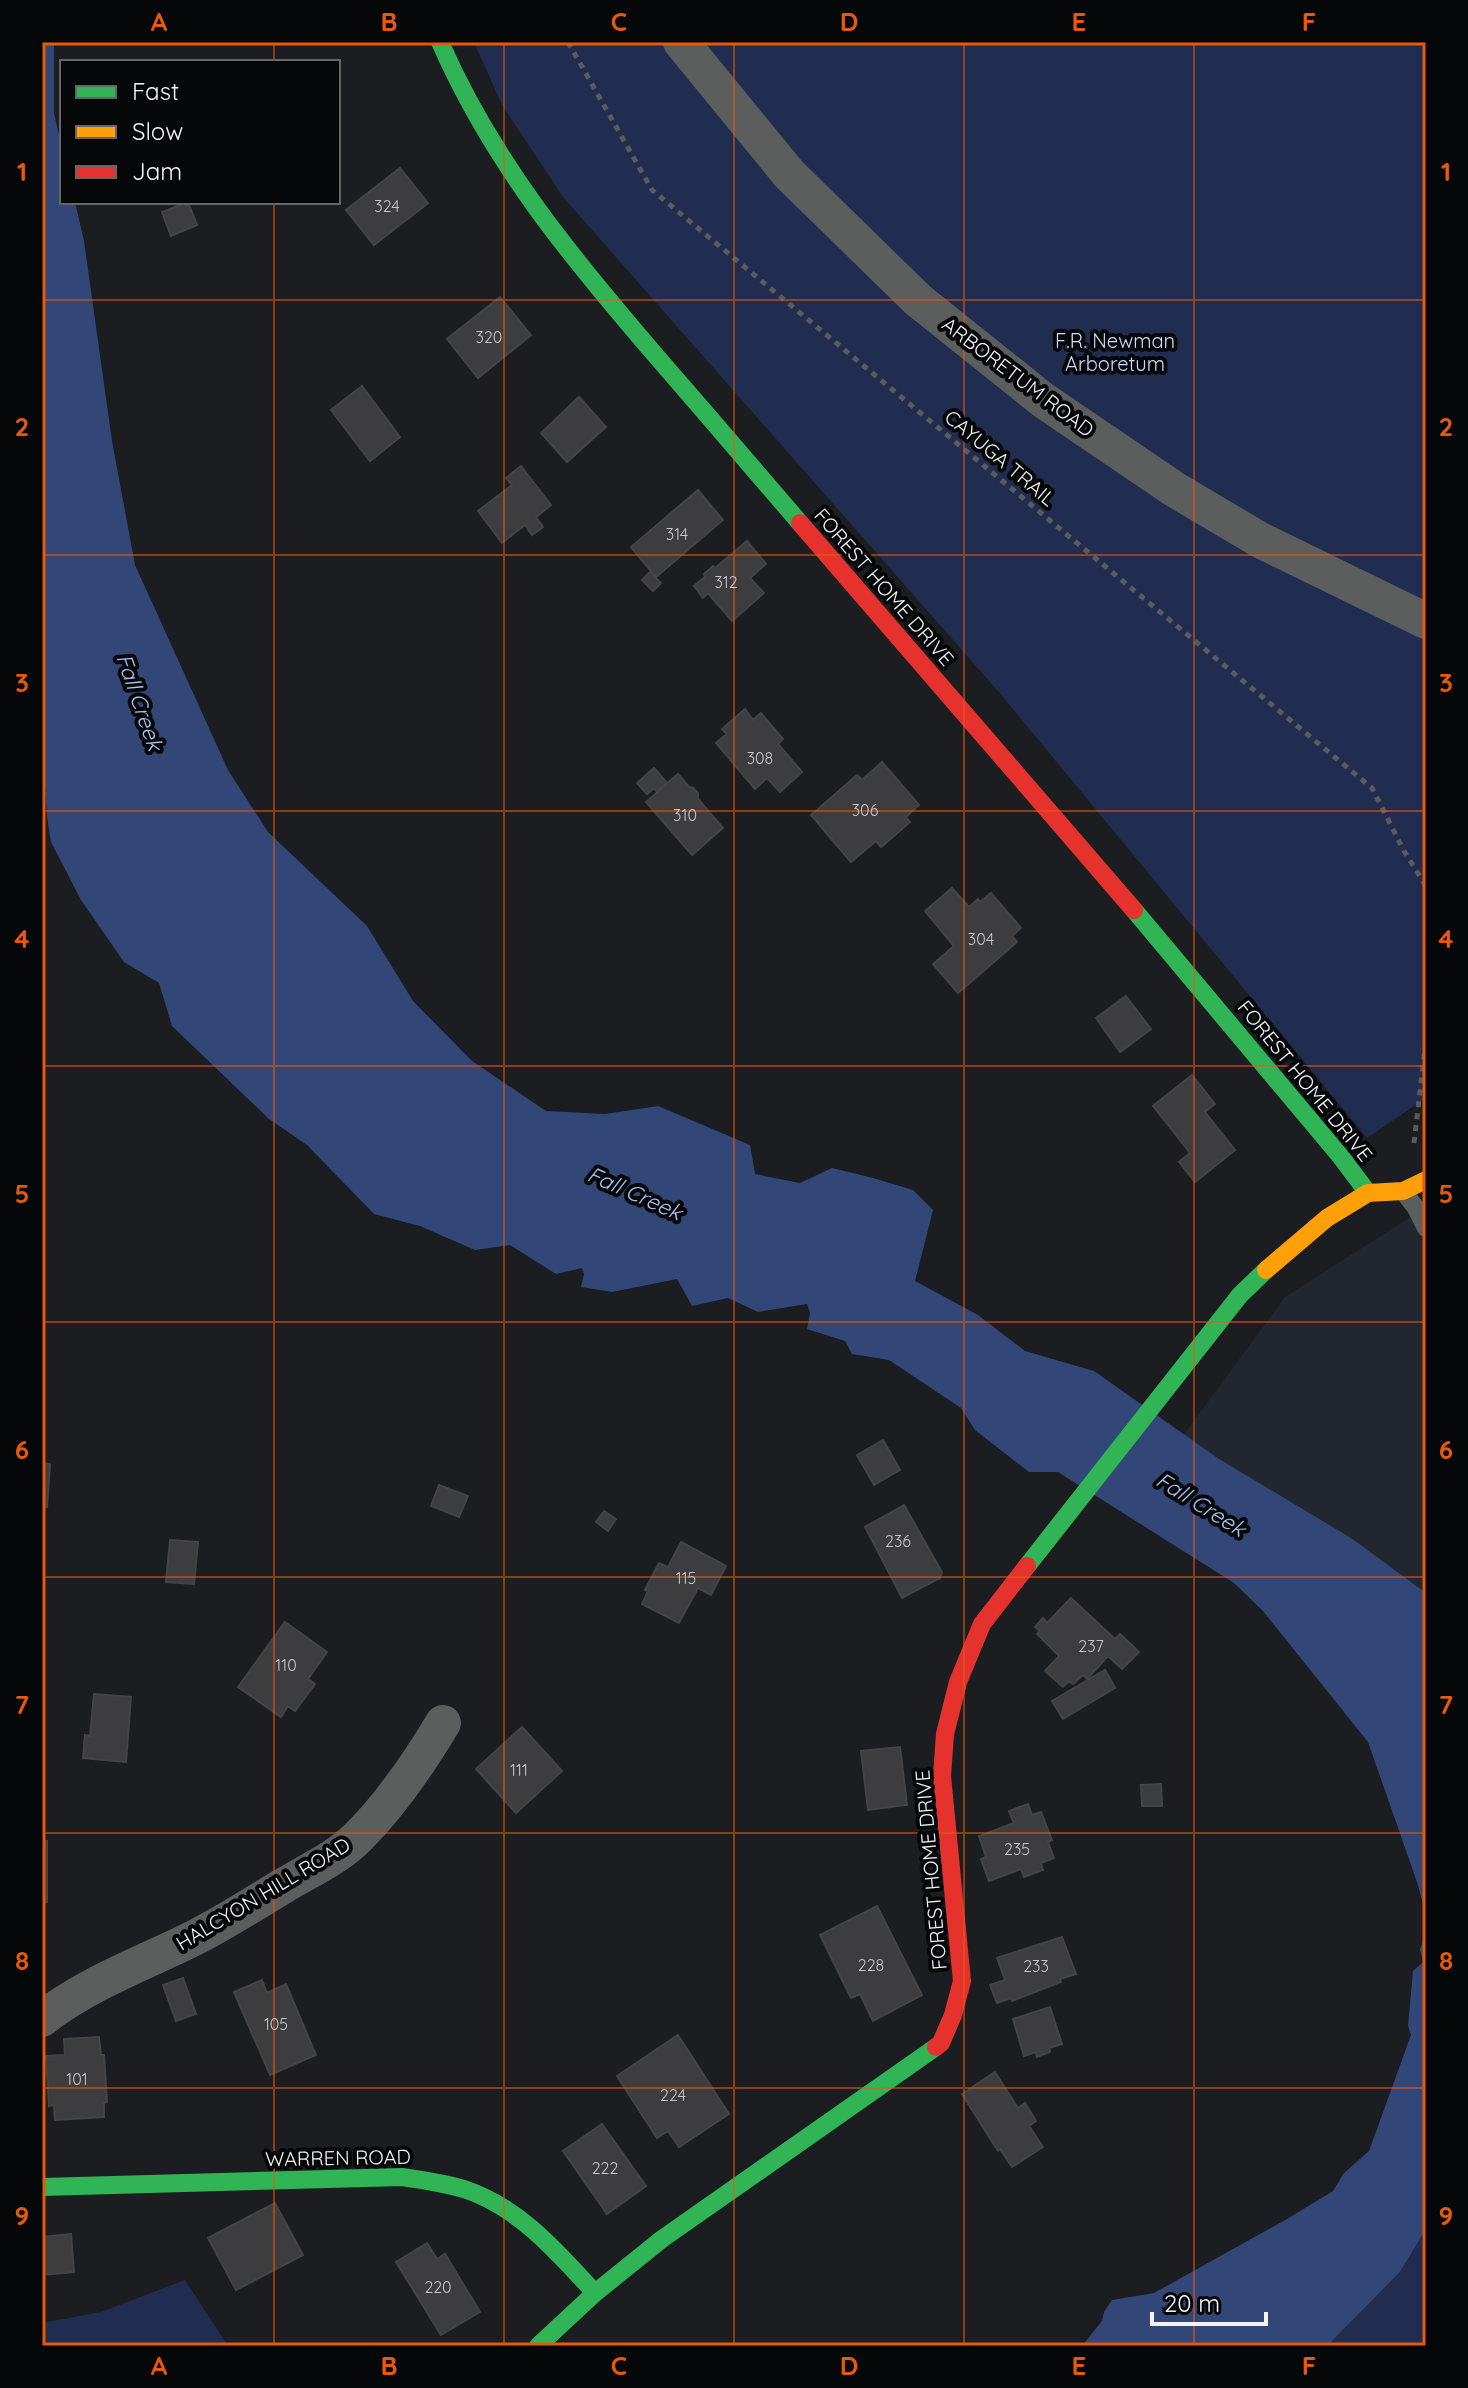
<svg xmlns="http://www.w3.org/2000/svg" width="1468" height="2388" font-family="Quicksand,sans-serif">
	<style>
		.built { fill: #22262f }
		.green { fill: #202d51 }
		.water { fill: #324777 }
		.building { fill: #3d3d40; stroke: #444446; stroke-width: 2 }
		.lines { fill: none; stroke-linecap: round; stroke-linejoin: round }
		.path { stroke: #5b5b5c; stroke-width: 5; stroke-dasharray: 6 6; stroke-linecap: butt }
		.lane { stroke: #5c5d5d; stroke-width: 18 }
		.street { stroke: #5c5d5d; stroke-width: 36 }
		.fast { stroke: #30b455; stroke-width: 18 }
		.slow { stroke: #ff9f0a; stroke-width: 18 }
		.jam { stroke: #e5322d; stroke-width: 18 }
		.grid { fill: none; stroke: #e8590c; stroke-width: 2; stroke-opacity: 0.55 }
		.labels { text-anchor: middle; stroke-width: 8; stroke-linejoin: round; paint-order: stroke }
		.number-label { font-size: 16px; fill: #c6c6ca }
		.park-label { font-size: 20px; fill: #cddbfd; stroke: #060708 }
		.street-label { font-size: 20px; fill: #f3f4f8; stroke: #060708 }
		.water-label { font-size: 22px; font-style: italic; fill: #a8c0f0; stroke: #060708 }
		.neatline { fill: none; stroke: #e8590c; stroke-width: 3 }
		.grid-label { font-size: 26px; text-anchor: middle; font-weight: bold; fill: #e8590c }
	</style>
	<rect width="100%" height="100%" fill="#1b1d20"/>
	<path class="built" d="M1426,1207V1798L1156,1472L1285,1297Z"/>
	<path class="green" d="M474,42H1426V1098L1367,1138L998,691L563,197L502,105Z
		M1426,2229V2346H1327L1400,2272Z
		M185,2280L228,2346H42V2323L101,2312Z"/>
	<path class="water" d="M42,42H54V113L62,148V202H75L84,241L112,441L135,565L228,770L268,832L367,926L413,1001L472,1061L546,1111L605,1114L658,1106L750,1145L755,1174L800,1183L832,1168L873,1178L913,1190L933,1210L915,1281L978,1315L1025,1351L1094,1371L1219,1459L1351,1538L1426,1593V1915L1417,1882L1368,1742L1263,1611L1234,1583L1058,1472H1029L975,1430L961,1408L889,1360L852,1354L845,1341L807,1329L810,1313L807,1304L758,1312L728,1298L692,1306L677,1279L612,1292L581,1287L584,1274L582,1268L556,1274L510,1245L475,1250L420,1226L374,1214L307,1145L269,1119L172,1026L159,983L124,962L81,900L51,842L47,817L42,737Z
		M1426,1931V2229L1400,2272L1327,2346H1082L1102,2321L1104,2312L1112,2300L1154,2293L1287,2219L1333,2191L1344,2173L1369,2151L1411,2035L1408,2026L1413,1971L1423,1962L1420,1950Z"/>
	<path class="building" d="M400,168L428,203L374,245L346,210Z
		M188,202L197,225L171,236L162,212Z
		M500,297L531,335L478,378L447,339Z
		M362,386L400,437L370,461L331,410Z
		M579,397L606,427L567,462L541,433Z
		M521,466L551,505L536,517L543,527L532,535L525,525L502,543L478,511L512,485L506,478Z
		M698,490L723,520L656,577L631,547Z
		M747,541L766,564L750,578L764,593L732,621L708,593L703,598L694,586L705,577L704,574L713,566L715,568Z
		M650,572L661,583L653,591L642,580Z
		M745,709L753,720L761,713L783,739L778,744L802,772L780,792L767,778L755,789L716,743L727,734L722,729Z
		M882,762L919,805L906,817L910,822L881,847L876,841L851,862L811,815L857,775L862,780Z
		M654,768L667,783L657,792L654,788L647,794L637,783Z
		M678,774L689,787L693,788L698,793V799L723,828L692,855L646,802Z
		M952,888L969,907L978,899L980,902L991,893L1021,928L1012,936L1017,942L958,993L933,964L954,946L925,911Z
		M1126,996L1151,1029L1120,1052L1096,1018Z
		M1192,1075L1215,1104L1205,1112L1235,1150L1195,1182L1179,1162L1190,1153L1153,1106Z
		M883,1440L900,1470L874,1485L857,1455Z
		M42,1463L50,1464L47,1507L42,1506Z
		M439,1485L468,1496L459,1517L431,1506Z
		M904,1505L942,1572L940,1578L902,1598L865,1527Z
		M604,1511L616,1519L608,1531L596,1522Z
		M170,1540L198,1542L194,1584L166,1582Z
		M681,1542L726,1566L711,1595L698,1588L679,1623L642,1604L648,1591L645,1590L659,1563L668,1567Z
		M1071,1598L1115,1639L1120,1634L1139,1652L1122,1669L1108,1656L1087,1679L1083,1675L1073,1684L1069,1681L1063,1687L1045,1671L1059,1656L1037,1634L1040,1631L1035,1627L1043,1618L1047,1623Z
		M285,1622L327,1652L308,1679L315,1684L295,1711L288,1706L281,1717L238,1687Z
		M1105,1670L1115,1688L1063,1719L1052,1701Z
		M94,1694L131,1697L126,1762L83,1758L85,1735L90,1736Z
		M522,1727L562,1771L516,1813L476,1769Z
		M900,1747L907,1805L868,1810L861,1751Z
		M1161,1784L1162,1806H1142L1141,1785Z
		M1028,1804L1032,1815L1041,1812L1052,1840L1048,1842L1054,1858L1041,1863L1043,1870L1024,1877L1021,1869L989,1881L981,1859L986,1857L979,1836L1014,1823L1009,1811Z
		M42,1829L44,1841H47V1902H42Z
		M877,1906L922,1995L873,2021L860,1994L851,1998L820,1935Z
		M1062,1937L1076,1974L1060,1979L1061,1982L1012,2001L1011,1998L997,2003L990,1985L1005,1980L997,1958Z
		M183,1978L196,2014L176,2021L163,1985Z
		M262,1980L267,1993L286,1984L316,2055L270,2075L234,1992Z
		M1050,2007L1062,2044L1049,2048L1050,2052L1037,2057L1036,2052L1024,2056L1013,2019Z
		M678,2035L729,2114L679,2147L668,2131L657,2138L617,2076Z
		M99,2037L101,2055H104L107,2102L104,2103V2117L55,2120L54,2105L49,2106L46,2056L65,2055L64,2039Z
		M995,2072L1018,2108L1025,2103L1036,2121L1029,2126L1043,2147L1012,2167L1000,2149L998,2151L962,2094Z
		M602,2124L646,2186L607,2214L563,2151Z
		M275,2203L303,2255L236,2290L208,2238Z
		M71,2234L74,2272L42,2275V2237Z
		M427,2243L437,2259L445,2254L480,2312L441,2335L396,2262Z"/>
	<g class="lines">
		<path class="path" d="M568,42L652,190L1372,788L1404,851L1426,886
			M1414,1143L1426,1040"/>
		<path class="lane" d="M1403,1191L1416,1208L1426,1228"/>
		<path class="street" d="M681,42L789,174L918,300L1043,400L1174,489L1260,540L1426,621
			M42,2019C87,1983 147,1962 198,1936C227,1921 255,1903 283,1886C308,1871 339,1857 359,1836C392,1803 419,1763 443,1723"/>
		<path class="fast" d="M440,42C493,163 571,257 657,357C705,412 752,467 800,523
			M1134,910L1341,1157L1368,1193
			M1027,1566L1240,1295L1266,1270
			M42,2187L402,2177C423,2180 443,2183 464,2189C519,2207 557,2252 595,2293
			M538,2346L595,2293L662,2239L936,2047"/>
		<path class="slow" d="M1266,1270L1327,1218L1368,1193L1403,1191L1426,1180"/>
		<path class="jam" d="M800,523L1134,910
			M936,2047L941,2043L953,2015L962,1981L942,1776L945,1734L958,1682L982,1624L1027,1566"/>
	</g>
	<path class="grid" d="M274,42V62M504,42V2346M734,42V2346M964,42V2346M1194,42V2346M274,202V2346M42,300H1426M42,555H1426M42,811H1426M42,1066H1426M42,1322H1426M42,1577H1426M42,1833H1426M42,2088H1426"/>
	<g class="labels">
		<g class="number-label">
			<text x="387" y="212">324</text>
			<text x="489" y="343">320</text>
			<text x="677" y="540">314</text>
			<text x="726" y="588">312</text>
			<text x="760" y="764">308</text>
			<text x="865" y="816">306</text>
			<text x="685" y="821">310</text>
			<text x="981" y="945">304</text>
			<text x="898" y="1547">236</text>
			<text x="686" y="1584">115</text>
			<text x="1091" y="1652">237</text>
			<text x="286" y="1671">110</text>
			<text x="519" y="1776">111</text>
			<text x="1017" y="1855">235</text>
			<text x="871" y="1971">228</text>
			<text x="1036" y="1972">233</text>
			<text x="276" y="2030">105</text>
			<text x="77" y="2085">101</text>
			<text x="673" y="2101">224</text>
			<text x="605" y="2174">222</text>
			<text x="438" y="2293">220</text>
		</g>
		<g class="park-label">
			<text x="1115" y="348">F.R. Newman<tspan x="1115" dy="23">Arboretum</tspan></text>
		</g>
		<g class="street-label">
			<text transform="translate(1018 377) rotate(37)" y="7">ARBORETUM ROAD</text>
			<text transform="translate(1000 458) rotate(40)" y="7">CAYUGA TRAIL</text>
			<text transform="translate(884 587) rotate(49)" y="7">FOREST HOME DRIVE</text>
			<text transform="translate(1305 1081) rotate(51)" y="7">FOREST HOME DRIVE</text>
			<text transform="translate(931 1870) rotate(-95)" y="7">FOREST HOME DRIVE</text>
			<text transform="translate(263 1894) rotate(-31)" y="7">HALCYON HILL ROAD</text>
			<text transform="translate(338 2158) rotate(-1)" y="7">WARREN ROAD</text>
		</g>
		<g class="water-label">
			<text transform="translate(140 702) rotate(71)" y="8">Fall Creek</text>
			<text transform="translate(635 1193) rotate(24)" y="8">Fall Creek</text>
			<text transform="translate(1201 1504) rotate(32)" y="8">Fall Creek</text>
		</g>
	</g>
	<rect width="1468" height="2388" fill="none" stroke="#060708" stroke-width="88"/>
	<rect x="60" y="60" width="280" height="144" fill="#060708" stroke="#656668" stroke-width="2"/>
	<rect x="76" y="86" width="40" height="12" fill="#30b455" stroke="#656668" stroke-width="2"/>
	<text x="132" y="100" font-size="24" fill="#f3f4f8">Fast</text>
	<rect x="76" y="126" width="40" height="12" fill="#ff9f0a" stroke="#656668" stroke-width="2"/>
	<text x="132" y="140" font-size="24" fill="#f3f4f8">Slow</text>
	<rect x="76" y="166" width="40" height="12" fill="#e5322d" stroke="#656668" stroke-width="2"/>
	<text x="132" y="180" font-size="24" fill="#f3f4f8">Jam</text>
	<path d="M1152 2312v12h114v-12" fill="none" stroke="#f3f4f8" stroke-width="4"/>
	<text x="1164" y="2312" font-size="24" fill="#f3f4f8" stroke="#060708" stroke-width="6" paint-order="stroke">20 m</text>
	<rect x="44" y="44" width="1380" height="2300" class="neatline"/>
	<g class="grid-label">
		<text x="159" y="31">A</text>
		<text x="389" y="31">B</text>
		<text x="619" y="31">C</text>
		<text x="849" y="31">D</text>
		<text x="1079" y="31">E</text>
		<text x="1309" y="31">F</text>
		<text x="22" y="181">1</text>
		<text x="1446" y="181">1</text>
		<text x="22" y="436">2</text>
		<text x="1446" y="436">2</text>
		<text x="22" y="692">3</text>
		<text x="1446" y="692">3</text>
		<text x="22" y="948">4</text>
		<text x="1446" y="948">4</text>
		<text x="22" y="1203">5</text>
		<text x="1446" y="1203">5</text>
		<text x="22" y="1459">6</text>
		<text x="1446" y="1459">6</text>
		<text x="22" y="1714">7</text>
		<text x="1446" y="1714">7</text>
		<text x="22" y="1970">8</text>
		<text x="1446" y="1970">8</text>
		<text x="22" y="2225">9</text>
		<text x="1446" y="2225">9</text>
		<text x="159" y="2375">A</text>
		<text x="389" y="2375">B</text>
		<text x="619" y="2375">C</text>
		<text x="849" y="2375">D</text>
		<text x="1079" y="2375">E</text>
		<text x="1309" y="2375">F</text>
	</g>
</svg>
